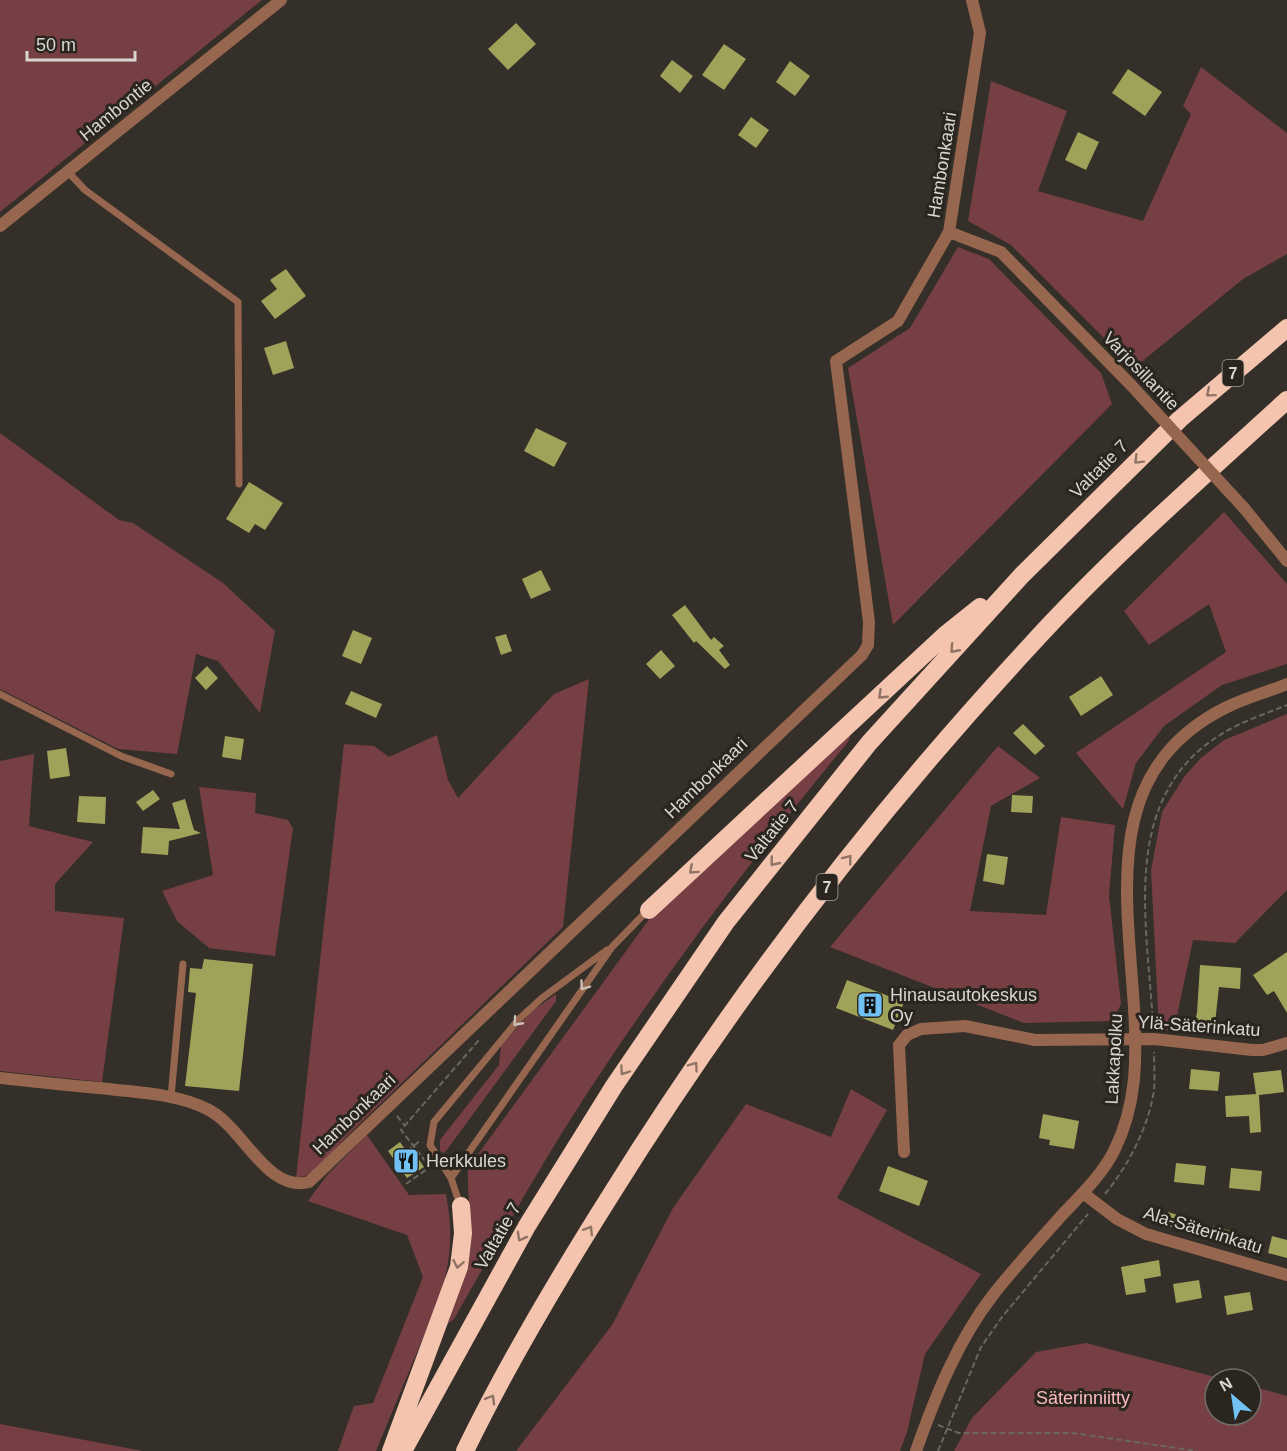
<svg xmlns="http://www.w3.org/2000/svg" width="1287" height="1451" font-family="Helvetica,sans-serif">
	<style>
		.green { fill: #763f44 }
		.building { fill: #9fa359 }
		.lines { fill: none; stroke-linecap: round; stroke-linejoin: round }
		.path { stroke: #6b6660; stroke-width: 2; stroke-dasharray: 6 3; stroke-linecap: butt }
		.service { stroke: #96664f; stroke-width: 7 }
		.minor { stroke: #96664f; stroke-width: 12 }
		.motorway { stroke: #f4c4ae; stroke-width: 18 }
		.minor-bridge { stroke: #96664f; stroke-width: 12 }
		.oneway { stroke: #8f7466 }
		.oneway2 { stroke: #ccc0b7 }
		.labels { text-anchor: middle; stroke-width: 6; stroke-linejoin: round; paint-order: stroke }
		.shield { fill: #2a251e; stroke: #a4a19b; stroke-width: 1.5 }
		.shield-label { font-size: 16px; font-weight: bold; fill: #d9d6d1 }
		.street-label { font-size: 18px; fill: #d9d6d1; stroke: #2a251e }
		.poi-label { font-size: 18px; fill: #d9d6d1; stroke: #2a251e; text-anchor: start }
		.park-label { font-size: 18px; fill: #fcbabf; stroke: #2a251e }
	</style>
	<rect width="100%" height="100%" fill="#342f28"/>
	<path class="green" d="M0,0H262L0,212Z
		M1201,67L1287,133V254L1243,279L1134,368L1011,245L968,221L991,81L1067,111L1038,191L1143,221L1191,114L1183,106Z
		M958,247L989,259L1101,373L1112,404L893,625L848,368L910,328Z
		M0,433L119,520L133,523L223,583L275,631L260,713L218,661L196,654L177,754L118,749L0,689Z
		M1224,512L1287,584V664L1222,685L1164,726L1136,763L1123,809L1076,753L1226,652L1209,604L1149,645L1124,611Z
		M589,679L563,927L349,1134L312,1174L296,1178L344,744L374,746L389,757L437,735L448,780L458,798L554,694Z
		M1287,714V890L1235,943L1193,940L1174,1030H1159L1151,870L1162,812L1184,777L1201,758L1224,740Z
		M851,734L848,742C755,854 668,970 588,1092C540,1165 498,1242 454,1319L448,1324C459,1291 467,1258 469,1223C470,1205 467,1186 468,1168L653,914Z
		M998,746L1040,778L991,806L970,911L1046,915L1061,817L1115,825L1109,895L1121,1004L1113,1021L1024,1023L830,947Z
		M34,754L29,826L93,842L55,884V911L124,918L102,1082L0,1071V761Z
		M199,787L256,793L255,813L288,820L293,828L275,956L209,948L177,921L162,891L213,875Z
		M556,994V1001L446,1151L443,1153L440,1151V1140L499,1065L501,1046L531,1012Z
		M851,1089L887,1110L837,1198L981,1274L925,1354L907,1432L900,1451H516L612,1325L673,1208L746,1104L831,1137Z
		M367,1135L409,1195L446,1194C453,1231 451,1256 442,1292L376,1451H338L354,1406L373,1403L423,1277L407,1235L308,1201L328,1174Z
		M1086,1343L1223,1379H1215V1415H1251V1386L1287,1396V1451H954L972,1418L1036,1352Z
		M0,1424L143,1451H0Z"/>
	<path class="building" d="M516,23L536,44L508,70L488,49Z
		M724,44L746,59L724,90L702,75Z
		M672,60L693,76L680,93L660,76Z
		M790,61L810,76L795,96L776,82Z
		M1128,69L1162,92L1145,116L1112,93Z
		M751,117L769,130L756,148L738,135Z
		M1078,132L1099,142L1086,170L1065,160Z
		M286,269L306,296L275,319L261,301L277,289L270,280Z
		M286,341L294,368L273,375L264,348Z
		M536,428L567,443L554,467L524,451Z
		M249,482L283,503L265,530L255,524L249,533L226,519Z
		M541,570L551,590L531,599L522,579Z
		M685,605L711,640L714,637L724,646L719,650L730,665L725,669L696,641L694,643L672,615Z
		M353,630L372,638L361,664L342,656Z
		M506,634L512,651L501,655L495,637Z
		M661,650L675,666L660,679L646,664Z
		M207,666L218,678L206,690L195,678Z
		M1101,676L1113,695L1081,716L1069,697Z
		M351,691L382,704L376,718L345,704Z
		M1023,724L1045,746L1035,755L1013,733Z
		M225,736L244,739L241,760L222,757Z
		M66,748L70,776L50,779L47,751Z
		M153,790L160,799L143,811L136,802Z
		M1012,795L1033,796L1032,813L1011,812Z
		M79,796L106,797L105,824L77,822Z
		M185,799L194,830L201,833L169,841L168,855L141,853L143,827L180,829L172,803Z
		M987,854L1008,857L1004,885L983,881Z
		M1287,952V1013L1274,991L1267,995L1253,975Z
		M204,959L253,964L239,1091L185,1086L196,993L188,992L190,968L202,969Z
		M1200,965L1241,968L1240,989L1219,987L1214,1032L1193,1028L1197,1013Z
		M847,980L904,1002L893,1030L836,1008Z
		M1191,1069L1220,1072L1218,1091L1189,1089Z
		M1281,1070L1284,1092L1259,1095L1261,1132L1250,1133L1249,1116L1226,1117L1225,1096L1256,1094L1253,1073Z
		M1043,1114L1079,1121L1074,1149L1049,1145L1050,1140L1039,1138Z
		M400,1142L409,1155L413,1151L424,1167L407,1178L388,1151Z
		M1176,1163L1206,1166L1204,1185L1174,1182Z
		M888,1166L928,1181L919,1206L879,1191Z
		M1231,1168L1262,1171L1260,1191L1229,1188Z
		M1168,1212L1187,1218L1183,1231L1164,1224Z
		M1212,1226L1231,1231L1228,1243L1209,1238Z
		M1272,1236L1287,1240V1258L1268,1253Z
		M1159,1260L1161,1276L1144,1279L1146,1292L1126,1295L1121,1267Z
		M1199,1280L1202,1298L1176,1303L1173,1284Z
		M1250,1292L1253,1310L1227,1315L1224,1296Z"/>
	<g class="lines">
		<path class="path" d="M1153,1026C1148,925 1118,799 1220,735C1240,722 1265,714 1287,705
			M1118,1027L1120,1015
			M397,1116L405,1126
			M407,1151L421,1140
			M406,1184L430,1167L401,1130L479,1040
			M1105,1194C1128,1166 1149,1126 1154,1090C1155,1078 1154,1065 1154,1052
			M938,1425L959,1433H1073L1197,1451
			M938,1451L981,1347L1002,1317L1088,1214"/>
		<path class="service" d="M68,172L85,190L238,302L239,484
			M0,694L121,756L171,774
			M171,1097L183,964
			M451,1178L430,1145L434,1122L519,1019L542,998L607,950
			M460,1205L451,1178L612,947L647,911"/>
		<path class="minor" d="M0,226L281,0
			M949,232L1001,252L1131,385
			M1244,508L1287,561
			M0,1078C36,1082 73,1086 109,1089C141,1093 178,1094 207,1109C243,1126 266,1193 309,1182L862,655L868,645L869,622L836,361L898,321L949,232L980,33L972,0
			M904,1152L899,1045L907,1035L921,1029L965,1026L1035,1040L1154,1039L1252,1050H1263L1287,1043
			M1083,1193L1117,1219L1146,1234L1287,1275
			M916,1451C935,1397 958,1340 993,1295C1015,1267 1039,1241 1062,1215C1080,1196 1102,1175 1114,1151C1137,1105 1137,1058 1134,1008C1127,893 1101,769 1227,707C1246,698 1267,692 1287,684"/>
		<path class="motorway" d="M649,910L945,635L980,607
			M391,1451L459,1267L463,1233L461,1206
			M403,1451L527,1226L614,1086L726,922L869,743L1022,575L1180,419L1287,328
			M465,1451C508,1362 559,1277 612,1193C733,999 873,815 1029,647C1109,559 1199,480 1287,400"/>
		<path class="minor-bridge" d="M1131,385L1244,508"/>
	</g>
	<defs><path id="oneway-chevron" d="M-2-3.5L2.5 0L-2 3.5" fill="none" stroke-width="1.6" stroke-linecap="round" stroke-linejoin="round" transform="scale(1.5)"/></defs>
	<g class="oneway">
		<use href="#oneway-chevron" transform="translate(1210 393) rotate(140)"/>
		<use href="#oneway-chevron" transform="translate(1138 460) rotate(135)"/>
		<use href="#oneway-chevron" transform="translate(954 649) rotate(132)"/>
		<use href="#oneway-chevron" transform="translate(882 695) rotate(137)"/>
		<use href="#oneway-chevron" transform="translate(848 859) rotate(-52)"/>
		<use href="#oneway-chevron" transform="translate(774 862) rotate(129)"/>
		<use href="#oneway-chevron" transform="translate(693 870) rotate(138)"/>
		<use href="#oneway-chevron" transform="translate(694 1066) rotate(-55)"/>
		<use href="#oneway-chevron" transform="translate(624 1071) rotate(124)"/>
		<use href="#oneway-chevron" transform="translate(589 1230) rotate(-58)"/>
		<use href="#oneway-chevron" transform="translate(521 1237) rotate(119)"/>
		<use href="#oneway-chevron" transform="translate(458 1264) rotate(101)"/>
		<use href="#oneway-chevron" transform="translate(491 1399) rotate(-60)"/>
	</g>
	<g class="oneway2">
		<use href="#oneway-chevron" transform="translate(584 986) rotate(125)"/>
		<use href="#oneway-chevron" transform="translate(517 1022) rotate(132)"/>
	</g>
	<defs>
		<symbol id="building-square" viewBox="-11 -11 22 22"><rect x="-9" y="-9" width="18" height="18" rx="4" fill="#72c1f5" stroke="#2a251e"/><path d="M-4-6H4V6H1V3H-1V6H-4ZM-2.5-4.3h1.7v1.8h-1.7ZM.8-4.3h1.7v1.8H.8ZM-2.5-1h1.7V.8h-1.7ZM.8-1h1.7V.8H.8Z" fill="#111"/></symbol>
		<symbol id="restaurant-square" viewBox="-11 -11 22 22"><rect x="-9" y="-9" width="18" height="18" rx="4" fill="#72c1f5" stroke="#2a251e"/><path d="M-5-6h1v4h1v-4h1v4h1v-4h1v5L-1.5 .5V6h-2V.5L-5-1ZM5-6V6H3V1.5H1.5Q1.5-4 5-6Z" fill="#111"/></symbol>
	</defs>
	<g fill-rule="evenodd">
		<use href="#building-square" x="855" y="990" width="30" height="30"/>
		<use href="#restaurant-square" x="391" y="1146" width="30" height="30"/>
	</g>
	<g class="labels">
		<g class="shield">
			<rect x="1222.5" y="360" width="21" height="26" rx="4.5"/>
			<rect x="816.5" y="874" width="21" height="26" rx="4.5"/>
		</g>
		<g class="shield-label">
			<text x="1233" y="379">7</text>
			<text x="827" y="893">7</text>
		</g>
		<g class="street-label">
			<text transform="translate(116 110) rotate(-39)" y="6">Hambontie</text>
			<text transform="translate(942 165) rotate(-81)" y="6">Hambonkaari</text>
			<text transform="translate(1141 371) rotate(46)" y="6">Varjosillantie</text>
			<text transform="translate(1099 469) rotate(-45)" y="6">Valtatie 7</text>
			<text transform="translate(706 778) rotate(-44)" y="6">Hambonkaari</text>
			<text transform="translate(772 831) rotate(-51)" y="6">Valtatie 7</text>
			<text transform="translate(1199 1026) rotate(4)" y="6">Ylä-Säterinkatu</text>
			<text transform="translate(1114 1059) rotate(-87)" y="6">Lakkapolku</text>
			<text transform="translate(354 1114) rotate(-44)" y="6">Hambonkaari</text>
			<text transform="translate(1203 1230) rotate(17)" y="6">Ala-Säterinkatu</text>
			<text transform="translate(498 1236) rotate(-60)" y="6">Valtatie 7</text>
		</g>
		<g class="poi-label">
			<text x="890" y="1001">Hinausautokeskus<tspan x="890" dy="21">Oy</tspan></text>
			<text x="426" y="1167">Herkkules</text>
		</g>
		<g class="park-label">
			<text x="1083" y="1404">Säterinniitty</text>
		</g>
	</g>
	<g transform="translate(1233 1397) rotate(331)"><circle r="28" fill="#2a251e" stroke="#706c66" stroke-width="1.5"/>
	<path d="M0-4.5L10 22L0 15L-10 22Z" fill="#72c1f5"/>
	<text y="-9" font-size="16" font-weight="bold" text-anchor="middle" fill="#d9d6d1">N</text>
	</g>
	<path d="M27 51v9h108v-9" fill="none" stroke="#d9d6d1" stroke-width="3"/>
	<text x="36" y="51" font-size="18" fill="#d9d6d1" stroke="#2a251e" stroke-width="4.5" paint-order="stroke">50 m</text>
</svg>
